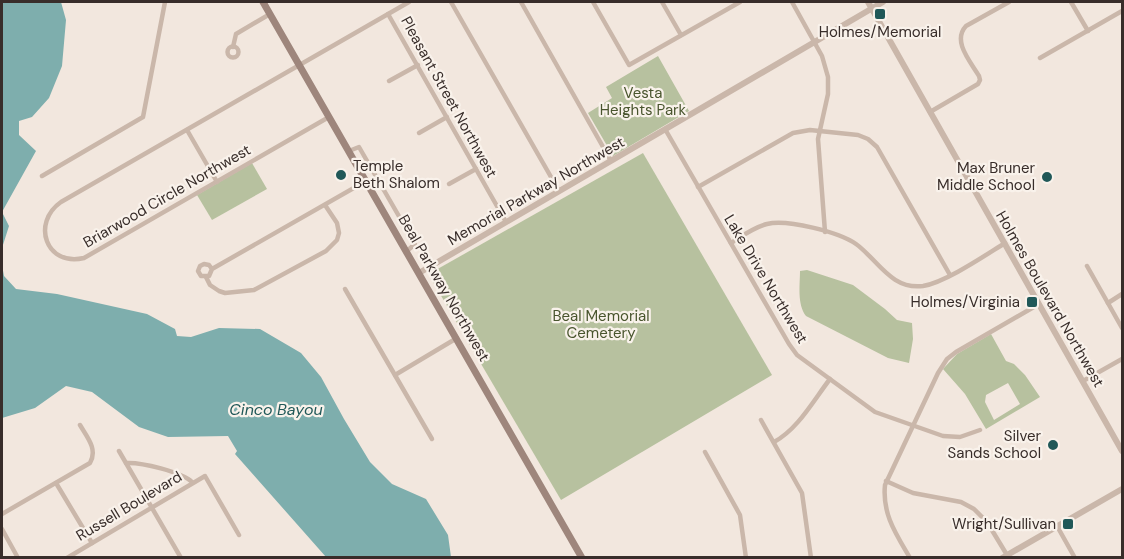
<svg xmlns="http://www.w3.org/2000/svg" width="1124" height="559" font-family="'DM Sans',sans-serif">
<style>
.green{fill:#b7c19f;fill-rule:evenodd}
.water{fill:#7eaead}
.lines{fill:none;stroke-linecap:round;stroke-linejoin:round}
.minor{stroke:#cab7aa;stroke-width:4.5}
.tertiary{stroke:#cab7aa;stroke-width:6}
.secondary{stroke:#9e867c;stroke-width:7}
.poi-dot{fill:#205858;stroke:#f9f2eb;stroke-width:2}
.labels{text-anchor:middle;stroke-width:4.5;stroke-linejoin:round;paint-order:stroke}
.poi-label{font-size:15px;fill:#382d2a;stroke:#f9f2eb;text-anchor:end}
.park-label{font-size:15px;fill:#49552e;stroke:#f9f2eb}
.street-label{font-size:15px;fill:#382d2a;stroke:#f9f2eb}
.water-label{font-size:16px;font-style:italic;fill:#205858;stroke:#f9f2eb}
</style>
<rect width="100%" height="100%" fill="#f2e7de"/>
<g class="green">
<path d="M658,56l31,55 -76,45 -25,-43 24,-15 -6,-11z"/>
<path d="M643,153l129,222 -211,125 -128,-218 -1,-6 2,-5z"/>
<path d="M252,163l15,26 -55,31 -15,-25z"/>
<path d="M807,270l46,15 32,24 12,11 15,3 1,16 -4,24 -21,-5 -82,-42c-9,-12 -6,-31 -6,-45z"/>
<path d="M991,334l15,27 8,3 11,11 15,22 -54,32 -21,-35 -22,-25 14,-15zM1008,383l12,21 -26,16 -9,-18 1,-7z"/>
</g>
<g class="water">
<path d="M2,2h59l5,18 -4,46 -13,32 -17,19 -13,4v14l17,16 -34,61 7,14 -7,22z"/>
<path d="M2,265l2,11 12,13 41,5 90,20 28,15 2,7 14,1 28,-9 41,1 41,24 20,24 23,42 26,43 22,22 34,15 22,36 3,22h-125l-91,-103 2,-3 -9,-15 -60,1 -29,-10 -47,-35 -26,-6 -31,22 -33,10z"/>
</g>
<g class="lines">
<g class="minor">
<path d="M451,2l108,189"/>
<path d="M521,2l90,159"/>
<path d="M593,2l36,63 111,-63"/>
<path d="M662,2l19,33"/>
<path d="M792,2l30,54 6,21v17l-10,45 7,93"/>
<path d="M1071,2l17,29"/>
<path d="M388,14l118,208"/>
<circle cx="233" cy="52" r="5.5"/>
<path d="M233,47l3,-13 34,-20"/>
<path d="M1040,58l82,-47"/>
<path d="M389,81l29,-16"/>
<path d="M930,112l48,-28 2,-4 -1,-4c-9,-15 -27,-35 -13,-50l43,-24"/>
<path d="M329,117l-245,141c-38,9 -53,-35 -23,-56l348,-200"/>
<path d="M665,129l124,215 8,11 78,57 68,24 17,1 20,-7"/>
<path d="M187,130l30,52"/>
<path d="M419,133l28,-16"/>
<path d="M349,151l10,-4 56,97 -8,7"/>
<path d="M42,176l101,-59 22,-115"/>
<path d="M449,184l27,-15"/>
<path d="M698,187l95,-54 17,-3 48,5 10,4 9,8 73,128"/>
<path d="M731,243c11,-7 23,-16 36,-19 20,-5 72,8 89,20 22,16 35,46 67,42 23,-4 61,-30 82,-43"/>
<path d="M1087,266l35,62"/>
<path d="M212,269l-3,-4 -5,-1 -4,2 -2,5 3,5h8l3,-7 154,-88"/>
<path d="M206,277l4,8 9,6 6,2 29,-3 72,-39 11,-11 2,-7 -2,-10 -12,-18"/>
<path d="M345,289l87,150"/>
<path d="M1108,303l14,-9"/>
<path d="M395,375l62,-37"/>
<path d="M1083,381l39,-22"/>
<path d="M761,420l41,73 9,65"/>
<path d="M774,442c24,-13 39,-41 56,-63"/>
<path d="M119,451l62,107"/>
<path d="M705,452l35,63 6,43"/>
<path d="M126,463c15,-1 56,9 66,19"/>
<path d="M886,481l27,12 48,9 13,7 13,13 20,33"/>
<path d="M56,483l36,60"/>
<path d="M2,514l88,-51c8,-14 -3,-26 -10,-38"/>
<path d="M1057,526l18,32"/>
<path d="M2,529l16,29"/>
<path d="M67,558l138,-82 34,59"/>
<path d="M910,558c-14,-24 -28,-44 -25,-73l53,-112 9,-14 9,-7 83,-48"/>
</g>
<g class="tertiary">
<path d="M868,2l254,449"/>
<path d="M419,273l464,-271"/>
<path d="M1002,558l120,-69"/>
</g>
<path class="secondary" d="M263,2l319,556"/>
</g>
<g class="poi-dot">
<rect x="874" y="8" width="12" height="12" rx="3"/>
<circle cx="341" cy="175" r="6"/>
<circle cx="1047" cy="177" r="6"/>
<rect x="1026" y="296" width="12" height="12" rx="3"/>
<circle cx="1053" cy="445" r="6"/>
<rect x="1062" y="518" width="12" height="12" rx="3"/>
</g>
<g class="labels">
<g class="poi-label">
<text x="880" y="37" text-anchor="middle">Holmes/Memorial</text>
<text x="353" y="171" text-anchor="start">Temple<tspan x="353" dy="17">Beth Shalom</tspan></text>
<text x="1035" y="173">Max Bruner<tspan x="1035" dy="17">Middle School</tspan></text>
<text x="1020" y="307">Holmes/Virginia</text>
<text x="1041" y="441">Silver<tspan x="1041" dy="17">Sands School</tspan></text>
<text x="1056" y="529">Wright/Sullivan</text>
</g>
<g class="park-label">
<text x="643" y="98">Vesta<tspan x="643" dy="17">Heights Park</tspan></text>
<text x="601" y="321">Beal Memorial<tspan x="601" dy="17">Cemetery</tspan></text>
</g>
<g class="street-label">
<text transform="translate(449 97) rotate(61)" y="5">Pleasant Street Northwest</text>
<text transform="translate(536 191) rotate(-30)" y="5">Memorial Parkway Northwest</text>
<text transform="translate(167 196) rotate(-30)" y="5">Briarwood Circle Northwest</text>
<text transform="translate(766 279) rotate(59)" y="5">Lake Drive Northwest</text>
<text transform="translate(444 288) rotate(60)" y="5">Beal Parkway Northwest</text>
<text transform="translate(1050 299) rotate(60)" y="5">Holmes Boulevard Northwest</text>
<text transform="translate(129 506) rotate(-31)" y="5">Russell Boulevard</text>
</g>
<g class="water-label">
<text x="276" y="415">Cinco Bayou</text>
</g>
</g>
<rect width="1124" height="559" fill="none" stroke="#382d2a" stroke-width="6"/>
</svg>
